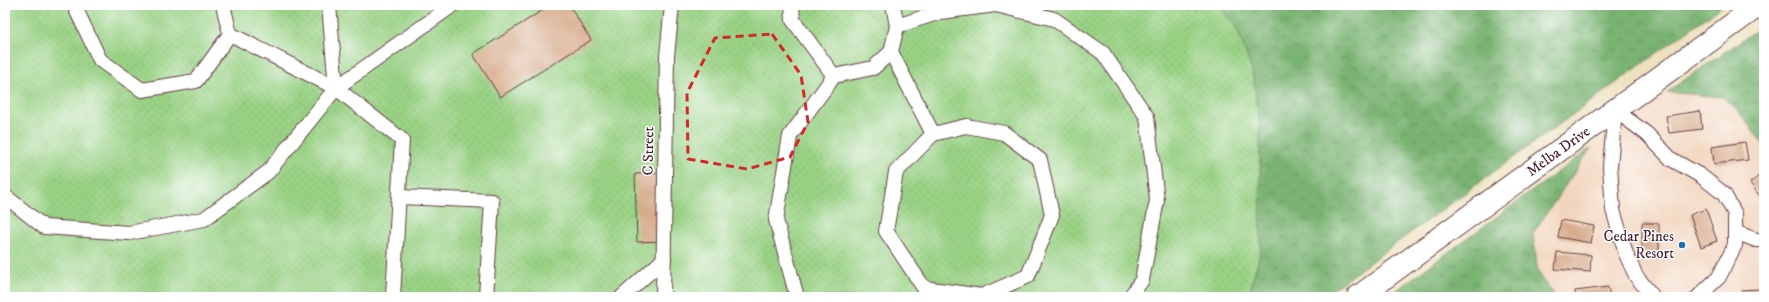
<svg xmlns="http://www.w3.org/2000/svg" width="1769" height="302" font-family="'IM FELL DW Pica',serif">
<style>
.built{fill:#f2d5bd}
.grass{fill:url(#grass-dots);stroke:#727858}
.forest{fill:url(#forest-crowns);stroke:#626a4e}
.building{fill:#d6aa8a}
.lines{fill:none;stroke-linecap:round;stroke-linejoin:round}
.lane-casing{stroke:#623c41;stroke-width:16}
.street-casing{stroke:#623c41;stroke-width:24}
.lane{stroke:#fff;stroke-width:14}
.street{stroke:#fff;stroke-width:22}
.marked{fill:none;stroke:#d62828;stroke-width:3;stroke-dasharray:8 5;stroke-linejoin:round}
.poi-dot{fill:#1f6fb2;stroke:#fff;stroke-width:1.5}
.labels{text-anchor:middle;stroke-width:3;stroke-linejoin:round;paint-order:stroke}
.street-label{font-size:15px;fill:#4a1f2b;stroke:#fff}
.poi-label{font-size:15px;fill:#4a1f2b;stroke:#fff;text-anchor:end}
</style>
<defs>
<pattern id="grass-dots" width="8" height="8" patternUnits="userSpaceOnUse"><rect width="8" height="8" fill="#99d284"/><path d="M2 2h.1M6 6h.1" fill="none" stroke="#85b472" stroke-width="1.8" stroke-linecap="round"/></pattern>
<pattern id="forest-crowns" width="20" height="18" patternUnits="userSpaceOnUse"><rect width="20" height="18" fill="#7ab472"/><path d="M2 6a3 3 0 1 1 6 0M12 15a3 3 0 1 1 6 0" fill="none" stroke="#66925e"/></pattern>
</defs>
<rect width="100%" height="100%" fill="#fff"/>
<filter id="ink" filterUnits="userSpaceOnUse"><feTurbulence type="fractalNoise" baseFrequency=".025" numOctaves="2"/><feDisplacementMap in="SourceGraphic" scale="8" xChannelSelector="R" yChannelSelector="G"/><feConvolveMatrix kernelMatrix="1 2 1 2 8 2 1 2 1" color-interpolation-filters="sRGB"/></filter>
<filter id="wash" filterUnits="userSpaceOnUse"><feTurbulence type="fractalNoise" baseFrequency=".012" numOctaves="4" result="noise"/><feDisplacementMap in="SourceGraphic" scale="16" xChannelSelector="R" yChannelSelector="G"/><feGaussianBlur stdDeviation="0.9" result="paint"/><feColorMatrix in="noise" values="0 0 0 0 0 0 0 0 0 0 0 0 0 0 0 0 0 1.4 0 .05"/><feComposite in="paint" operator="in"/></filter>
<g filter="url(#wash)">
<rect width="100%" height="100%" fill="#ede1c0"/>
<path class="built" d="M1667,92l54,5 16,12 27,36v152h-208l-18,-25 -5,-39 58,-85z"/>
<path class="grass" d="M5,5h1214l18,24 15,41 8,52 1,129 -13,46h-1243z"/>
<g class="forest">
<path d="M1219,5h504l-401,292h-74l13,-46 -1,-129 -8,-52 -15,-41z"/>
<path d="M1764,25v120l-27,-36 -15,-12 -55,-5z"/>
<path d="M1591,148l-58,85 5,39 18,25h-169z"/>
</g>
<g id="blocks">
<g class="building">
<path d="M551,5h18l22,35 -91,57 -27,-43z"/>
<path d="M1700,111l2,18 -33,4 -3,-17z"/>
<path d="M1745,142l3,18 -34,4 -2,-17z"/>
<path d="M1764,172v30l-14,-19z"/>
<path d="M662,173l2,68 -27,1 -2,-68z"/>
<path d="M1706,209l11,32 -16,6 -11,-32z"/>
<path d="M1561,220l33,6 -3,17 -33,-6z"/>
<path d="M1642,223h17v35l-17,-1z"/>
<path d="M1557,252l34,3 -1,17 -35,-3z"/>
<path d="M1608,287l2,10h-34l-1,-6z"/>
<path d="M1759,289l1,8h-18v-7z"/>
</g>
</g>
</g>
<g filter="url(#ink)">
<use href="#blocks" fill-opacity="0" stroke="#623c41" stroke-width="1"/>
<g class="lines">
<defs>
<g id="lane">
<path d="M74,5l26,55 42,30 54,-9 34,-47 -7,-29"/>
<path d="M792,5l1,15 41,56 39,-8 18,-16 6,-26 -4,-21"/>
<path d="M897,26l43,-14 56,-7 58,14 49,34 44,64 10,83 -15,80 -12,17"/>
<path d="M230,34l106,54"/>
<path d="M891,52l42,82"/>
<path d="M1615,110l32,24 24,25 30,17 23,18 11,20v31l-16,32 -21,20"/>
<path d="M1615,110l-5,56 3,44 13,44 10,22 17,21"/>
<path d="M966,126l38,7 36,27 12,55 -24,61 -46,20 -58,-8 -38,-57 10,-59 37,-38z"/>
<path d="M5,196l39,31 85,6 75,-14 64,-47 68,-84 -7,-83"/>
<path d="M399,197l93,4 -6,96"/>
<path d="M1735,232l21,8h8"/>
<path d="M393,297l9,-157 -66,-52 117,-83"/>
<path d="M622,297l42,-38"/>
<path d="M663,297l4,-241 5,-51"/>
<path d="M797,297l-21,-77 14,-84 44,-60"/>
</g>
<path id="street" d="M1358,297l401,-292"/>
</defs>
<use href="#lane" class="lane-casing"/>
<use href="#street" class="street-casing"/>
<use href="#lane" class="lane"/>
<use href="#street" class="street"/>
</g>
</g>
<path class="marked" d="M772,34l29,41 7,47 -18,35 -43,12 -59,-10 -1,-66 28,-55z"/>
<circle class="poi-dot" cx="1682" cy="245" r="4"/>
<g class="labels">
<g class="street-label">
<text transform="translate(648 151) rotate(-89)" y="5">C Street</text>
<text transform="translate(1558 151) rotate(-36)" y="5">Melba Drive</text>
</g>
<g class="poi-label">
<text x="1674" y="241">Cedar Pines<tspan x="1674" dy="17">Resort</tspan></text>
</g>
</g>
<rect width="1769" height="302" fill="none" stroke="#fff" stroke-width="20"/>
</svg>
